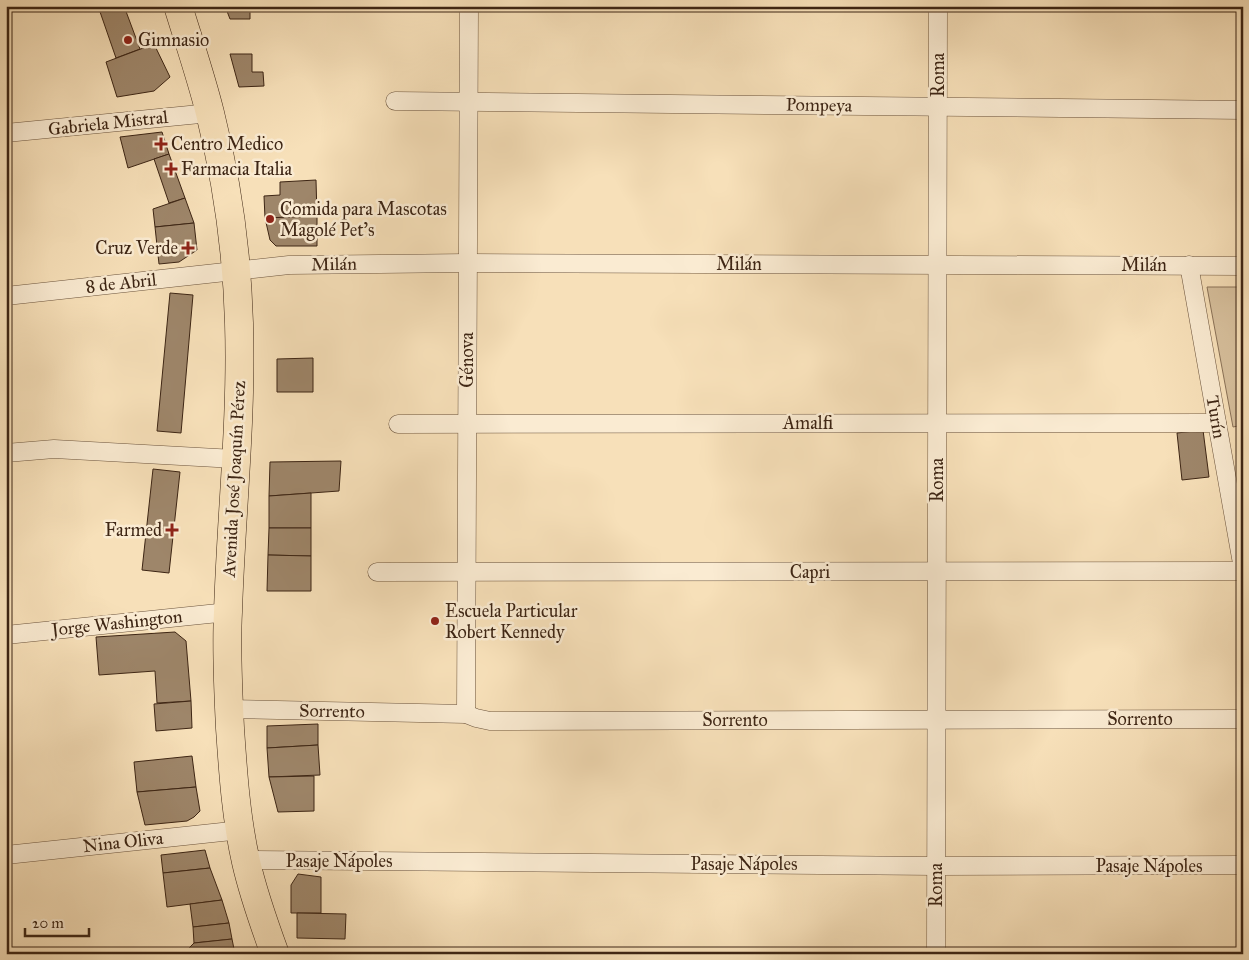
<svg xmlns="http://www.w3.org/2000/svg" width="1249" height="960" font-family="'IM FELL Great Primer',serif">
<style>
.green{fill:#d7c09d;stroke:#8a7258}
.building{fill:#9e866a;stroke:#3d2514}
.lines{fill:none;stroke-linecap:round;stroke-linejoin:round}
.street-casing{stroke:#6c543d;stroke-width:19}
.primary-casing{stroke:#3d2514;stroke-width:29}
.street{stroke:#faebd2;stroke-width:18}
.primary{stroke:#f7e0b9;stroke-width:28}
.poi-dot{fill:#8f2418;stroke:#faebd2;stroke-width:2}
.labels{text-anchor:middle;stroke-width:5;stroke-linejoin:round;paint-order:stroke}
.poi-label{font-size:18px;fill:#3d2514;stroke:#faebd2;text-anchor:start}
.street-label{font-size:18px;fill:#3d2514;stroke:#faebd2}
</style>
<rect width="100%" height="100%" fill="#f7e0b9"/>
<filter id="stains"><feTurbulence type="fractalNoise" baseFrequency=".004" numOctaves="4"/><feColorMatrix values="0 0 0 0 .2 0 0 0 0 .09 0 0 0 0 .02 0 0 0 .5 -.17"/></filter>
<radialGradient id="worn" r=".72"><stop offset=".6" stop-color="#630" stop-opacity="0"/><stop offset="1" stop-color="#630" stop-opacity=".3"/></radialGradient>
<path class="green" d="M1207,287h36v138l-10,2z"/>
<g class="building">
<path d="M98,6h26l16,43 -24,9z"/>
<path d="M225,6h25v13h-20z"/>
<path d="M154,44l16,33 -16,14 -37,6 -11,-35z"/>
<path d="M230,54h22v18h11l1,14 -25,1z"/>
<path d="M162,132l7,22 -41,14 -8,-31z"/>
<path d="M169,154l16,44 -16,5 -15,-44z"/>
<path d="M316,180l1,36 -52,2 -1,-22 16,-1v-13z"/>
<path d="M185,198l9,25 -39,4 -2,-18z"/>
<path d="M317,216v30h-41l-6,-6 -5,-22z"/>
<path d="M194,223l3,27 -18,12 -20,2 -4,-37z"/>
<path d="M170,293l23,2 -12,138 -24,-2z"/>
<path d="M313,358v34h-36v-33z"/>
<path d="M1203,430l6,47 -27,3 -5,-47z"/>
<path d="M341,461l-2,30 -70,5 1,-34z"/>
<path d="M153,469l27,3 -11,101 -27,-3z"/>
<path d="M311,493v35h-42v-32z"/>
<path d="M269,528h42v28l-43,-1z"/>
<path d="M268,555l43,1v35h-44z"/>
<path d="M175,632l11,9 5,60 -34,2 -2,-32 -56,4 -3,-38z"/>
<path d="M191,701l1,27 -36,3 -2,-27z"/>
<path d="M318,724v21l-51,3v-22z"/>
<path d="M318,745l2,30 -51,2 -2,-29z"/>
<path d="M192,756l4,31 -59,5 -3,-30z"/>
<path d="M314,776v35l-36,1 -9,-35z"/>
<path d="M196,787l4,24 -6,6 -7,4 -42,4 -8,-33z"/>
<path d="M205,850l5,18 -47,5 -2,-18z"/>
<path d="M210,868l12,32 -55,7 -4,-34z"/>
<path d="M298,874l23,3v36h-30v-28z"/>
<path d="M222,900l7,23 -36,4 -3,-23z"/>
<path d="M297,913l49,1 -1,25 -48,-1z"/>
<path d="M229,923l3,16 -38,4 -1,-16z"/>
<path d="M232,939l3,15h-52l11,-11z"/>
</g>
<g class="lines">
<defs>
<g id="street">
<path d="M395,101l848,9"/>
<path d="M6,133l204,-20"/>
<path d="M1189,265l54,304"/>
<path d="M6,296l283,-31 179,-2 775,3"/>
<path d="M398,424l819,-1"/>
<path d="M6,453l48,-4 181,10"/>
<path d="M377,572l866,-1"/>
<path d="M6,635l222,-23"/>
<path d="M229,709l237,5 10,4 14,3 753,-2"/>
<path d="M466,714l3,-708"/>
<path d="M6,855l235,-25"/>
<path d="M246,860l690,6 307,-1"/>
<path d="M936,954l2,-948"/>
</g>
<path id="primary" d="M178,6c11,36 23,71 32,107 17,68 27,139 29,210 3,96 -8,193 -11,289 -2,38 0,77 2,116 3,44 6,90 16,134 7,31 18,62 29,92"/>
</defs>
<use href="#street" class="street-casing"/>
<use href="#primary" class="primary-casing"/>
<use href="#street" class="street"/>
<use href="#primary" class="primary"/>
</g>
<g class="poi-dot">
<circle cx="128" cy="40" r="5"/>
<path d="M158.5 136.5h5v5h5v5h-5v5h-5v-5h-5v-5h5z"/>
<path d="M168.5 161.5h5v5h5v5h-5v5h-5v-5h-5v-5h5z"/>
<circle cx="270" cy="219" r="5"/>
<path d="M185.5 240.5h5v5h5v5h-5v5h-5v-5h-5v-5h5z"/>
<path d="M169.5 522.5h5v5h5v5h-5v5h-5v-5h-5v-5h5z"/>
<circle cx="435" cy="621" r="5"/>
</g>
<g class="labels">
<g class="poi-label">
<text x="138" y="46">Gimnasio</text>
<text x="171" y="150">Centro Medico</text>
<text x="181" y="175">Farmacia Italia</text>
<text x="280" y="215">Comida para Mascotas<tspan x="280" dy="21">Magolé Pet's</tspan></text>
<text x="178" y="254" text-anchor="end">Cruz Verde</text>
<text x="162" y="536" text-anchor="end">Farmed</text>
<text x="445" y="617">Escuela Particular<tspan x="445" dy="21">Robert Kennedy</tspan></text>
</g>
<g class="street-label">
<text transform="translate(938 75) rotate(-90)" y="6">Roma</text>
<text transform="translate(819 105) rotate(1)" y="6">Pompeya</text>
<text transform="translate(108 123) rotate(-6)" y="6">Gabriela Mistral</text>
<text transform="translate(334 264) rotate(-1)" y="6">Milán</text>
<text x="739" y="270">Milán</text>
<text x="1144" y="271">Milán</text>
<text transform="translate(121 283) rotate(-6)" y="6">8 de Abril</text>
<text transform="translate(467 360) rotate(-90)" y="6">Génova</text>
<text transform="translate(1216 417) rotate(80)" y="6">Turín</text>
<text x="808" y="429">Amalfi</text>
<text transform="translate(234 479) rotate(-87)" y="6">Avenida José Joaquín Pérez</text>
<text transform="translate(937 480) rotate(-90)" y="6">Roma</text>
<text x="810" y="578">Capri</text>
<text transform="translate(117 623) rotate(-6)" y="6">Jorge Washington</text>
<text transform="translate(332 711) rotate(1)" y="6">Sorrento</text>
<text x="1140" y="725">Sorrento</text>
<text x="735" y="726">Sorrento</text>
<text transform="translate(123 842) rotate(-6)" y="6">Nina Oliva</text>
<text x="339" y="867">Pasaje Nápoles</text>
<text x="744" y="870">Pasaje Nápoles</text>
<text x="1149" y="872">Pasaje Nápoles</text>
<text transform="translate(936 885) rotate(-90)" y="6">Roma</text>
</g>
</g>
<rect width="1249" height="960" fill="none" stroke="#f7e0b9" stroke-width="25"/>
<rect x="8" y="8" width="1234" height="945" fill="none" stroke="#3d2514" stroke-width="2.5"/>
<rect x="12" y="12" width="1224" height="935" fill="none" stroke="#3d2514"/>
<path d="M25 928v8h64v-8" fill="none" stroke="#3d2514" stroke-width="2.5"/>
<text x="32" y="928" font-size="15" fill="#3d2514" stroke="#faebd2" stroke-width="4" paint-order="stroke">20 m</text>
<rect width="100%" height="100%" filter="url(#stains)"/>
<rect width="100%" height="100%" fill="url(#worn)"/>
</svg>
